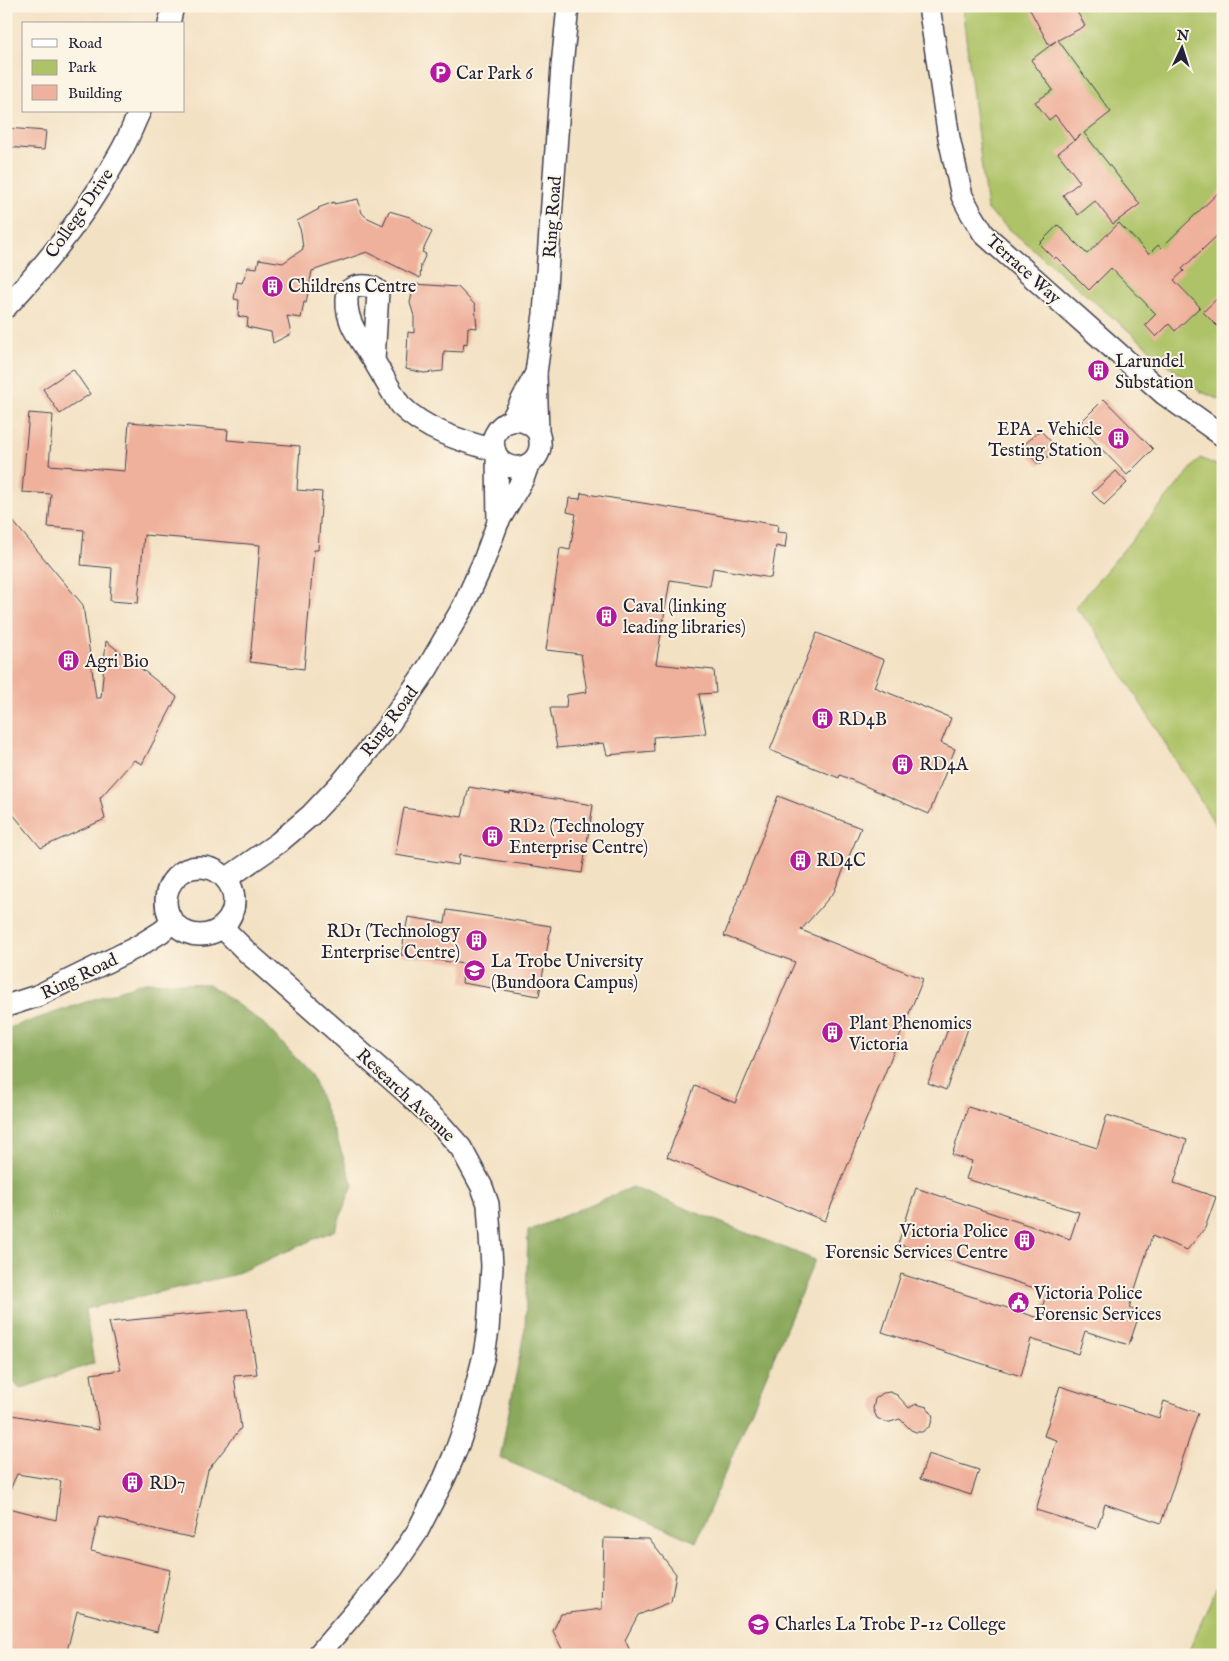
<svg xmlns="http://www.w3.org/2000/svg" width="1229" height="1661" font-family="'IM FELL English',serif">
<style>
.green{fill:#aec368;stroke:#687252}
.forest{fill:#8aa95c;stroke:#56664c}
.building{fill:#efb19b}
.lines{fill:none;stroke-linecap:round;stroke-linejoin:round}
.street-casing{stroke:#413f4f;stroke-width:24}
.street{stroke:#fff;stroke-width:21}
.labels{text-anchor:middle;stroke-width:4;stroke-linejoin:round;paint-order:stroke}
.poi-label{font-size:18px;fill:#22223b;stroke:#fcf5e5;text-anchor:start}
.street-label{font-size:18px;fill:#22223b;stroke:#fcf5e5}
</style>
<rect width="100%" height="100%" fill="#fcf5e5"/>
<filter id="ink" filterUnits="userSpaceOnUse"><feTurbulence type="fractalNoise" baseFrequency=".02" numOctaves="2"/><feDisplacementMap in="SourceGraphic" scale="10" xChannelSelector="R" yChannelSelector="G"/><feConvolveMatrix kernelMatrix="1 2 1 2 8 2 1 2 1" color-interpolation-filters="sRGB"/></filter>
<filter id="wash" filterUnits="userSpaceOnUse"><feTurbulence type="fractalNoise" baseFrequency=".0096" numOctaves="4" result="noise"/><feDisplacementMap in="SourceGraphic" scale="20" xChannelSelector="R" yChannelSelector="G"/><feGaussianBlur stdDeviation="1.12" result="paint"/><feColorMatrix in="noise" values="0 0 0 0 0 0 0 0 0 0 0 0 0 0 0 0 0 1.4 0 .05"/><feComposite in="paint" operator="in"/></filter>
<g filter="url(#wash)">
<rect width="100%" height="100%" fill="#f3e1c3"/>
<g class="green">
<path d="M962,6h261v395l-24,-10 -212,-181z"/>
<path d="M1200,458l23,10v369l-129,-209 -19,-20z"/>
<path d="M1223,1572v83h-36z"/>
</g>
<g class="forest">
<path d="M145,982l64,2 55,40 47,50 25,62 17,49 -18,45 -102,45 -148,34 9,54 -74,26 -14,-14v-346z"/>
<path d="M632,1187l183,73 -119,282 -196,-84 25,-130 3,-97z"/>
</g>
<g id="blocks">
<g class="building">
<path d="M1028,6h46l11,20 -27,14 53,72 -27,21 56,71 -27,20 -18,-23 -17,14 -15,-20 17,-13 -22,-29 23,-18 -7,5 -19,-25 -6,5 -14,-18 18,-12 -22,-30 25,-19 -7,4z"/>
<path d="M6,128l40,3 -2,19 -38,-3z"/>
<path d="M1223,188v42l-41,39 2,2 -10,9 26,27 -25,24 -6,-7 -13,13 -11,-12 11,-11 -45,-46 -22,22 -33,-33 -2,2 -15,-15 19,-19 29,29 32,-31 30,31 9,-9 3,3z"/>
<path d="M358,199l4,14 4,4 17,8 6,-14 21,6 22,15 -10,20 4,2 -5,11 -1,13 -53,-26 -55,19 -6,32 -2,-1 -3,16 -14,-2 4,18 -18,9 -2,-11 -24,-5 1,-9 -10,-2 1,-16 -5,-1 3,-17 5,1 6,-16 9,1 2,-9 24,4 20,-14 -2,-17 -4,-11 22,-12 -1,-1 16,-6v2z"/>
<path d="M414,284l44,3 17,18 2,23 -9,-1 -1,17 -3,-1 -1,9 -19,-1 -1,20 -19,2 -18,-4 2,-37 6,1v-17l-4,-13z"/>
<path d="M1223,293v39l-20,-20z"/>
<path d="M73,369l17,25 -30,20 -17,-25z"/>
<path d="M1104,399l49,50 -26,26 -49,-50z"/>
<path d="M29,413l24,2 -4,50 76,6 4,-49 99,8 -1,10 73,6 -3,44 25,2 -4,58h-4l-10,119 -54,-7 10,-117 -116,-10 -6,68 -28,-2 2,-33 -31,-3 3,-35 -36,-3 3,-33 -29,-2z"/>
<path d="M1040,430l17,18 -18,17 -17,-18z"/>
<path d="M1116,471l11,12 -23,22 -12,-12z"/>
<path d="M581,493l197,32 -1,7 10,1 -2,15 -9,-2 -5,32 -58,-10 -3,18 -40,-6 -14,84 58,6 2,23 -17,1 7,39 -53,4 1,14 -47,4 -3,-12 -47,5 -7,-40h16l1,-13 20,-3 -6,-38 -35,-4 14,-102 10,2 6,-36 -9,-2 2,-14 11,1z"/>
<path d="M6,513l77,92 13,93h5l5,-57 71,56 -35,67 -8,-4 -34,38 5,21 -64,29 -35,-42z"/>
<path d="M817,633l67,27 -10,27 77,31 -10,25 14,6 -26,65 -89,-39 -1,3 -69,-28z"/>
<path d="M469,787l41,7v-2l83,13 -11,68 -123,-18 -1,10 -63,-10 9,-47 58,9z"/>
<path d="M778,796l83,32 -27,64 -33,38 122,49 -98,242 -158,-64 28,-71 40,17 60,-141 -71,-26z"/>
<path d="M447,910l104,16 -12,70 -77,-13 2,-19 -63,-9 7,-38 37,6z"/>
<path d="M952,1018l18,5 -24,67 -18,-7z"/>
<path d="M968,1107l129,41 10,-33 80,25 -13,43 42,14 -11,31 -18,22 -35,-14 -23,72 11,4 -11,33 -44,-14 -7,23 -47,-15 -10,37 -139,-44 19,-58 138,44 8,-26 -149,-48 18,-56 154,51 9,-27 -113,-33 6,-18 -20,-6z"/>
<path d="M247,1309l10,65 -23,2 7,52 -33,42 -15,68 -94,-22 -8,35 79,19 -13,62 -80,-21 -11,44h-60v-136l3,-11 47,12 5,-39 -44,-7 -11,25v-85l93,16 -8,-56 30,-4 -12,-48z"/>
<path d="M1060,1386l99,32 5,-17 34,12 -37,110 -56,-19 -8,25 -61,-19 21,-70 -13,-4z"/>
<path d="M890,1392l7,3 12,13 7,-4 11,3 5,7 1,4 -3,8 -8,6h-6l-5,-2 -11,-11 -10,3h-5l-8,-4 -4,-9 2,-10 8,-6z"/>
<path d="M928,1454l51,16 -8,25 -51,-16z"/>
<path d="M604,1538l45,1 27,35 -5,28 -33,13 -13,25 7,15h-67l-12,-24 8,-17 41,-5z"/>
</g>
</g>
</g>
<g filter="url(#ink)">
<use href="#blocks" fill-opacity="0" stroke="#413f4f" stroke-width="1"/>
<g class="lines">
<defs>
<g id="street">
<path d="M929,6l20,132 13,58 9,17 13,21 180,160 59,42"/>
<path d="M169,24l4,-18"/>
<path d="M6,307c44,-46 83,-98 114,-154 8,-13 13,-28 20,-42"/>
<path d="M374,361l4,-70c-7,-7 -22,-7 -30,0 -6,28 12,48 26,70 9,15 17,30 26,44 25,25 61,36 94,45"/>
<path d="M536,374l2,58c13,37 -37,49 -44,16 -1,-6 -1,-11 2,-15 10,-18 31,-15 42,-1"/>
<path d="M511,421l25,-48 8,-59 18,-248 6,-60"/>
<path d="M497,456l1,66"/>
<circle cx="200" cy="901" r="34"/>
<path d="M226,879l52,-36 33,-28 32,-34 42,-51 42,-61 36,-62 20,-44 15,-41 25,-43 5,-14"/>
<path d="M222,927l26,26 158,139 34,32 21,24 21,39 6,17 4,62 -4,64 -4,25 -16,63 -13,35 -11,26 -27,53 -25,37 -74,86"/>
<path d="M6,1006l31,-10 100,-49 24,-15 12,-10"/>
</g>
</defs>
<use href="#street" class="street-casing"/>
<use href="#street" class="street"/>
</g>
</g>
<defs>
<symbol id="parking-disc" viewBox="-11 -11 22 22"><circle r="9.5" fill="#b5179e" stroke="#fcf5e5"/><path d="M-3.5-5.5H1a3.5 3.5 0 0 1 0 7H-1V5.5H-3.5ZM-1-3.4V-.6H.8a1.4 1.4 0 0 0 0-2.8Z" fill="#fff"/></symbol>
<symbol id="building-disc" viewBox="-11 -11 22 22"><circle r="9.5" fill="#b5179e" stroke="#fcf5e5"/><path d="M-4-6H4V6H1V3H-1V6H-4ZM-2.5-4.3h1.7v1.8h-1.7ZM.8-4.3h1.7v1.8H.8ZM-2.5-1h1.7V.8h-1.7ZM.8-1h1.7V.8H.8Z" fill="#fff"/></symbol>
<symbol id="university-disc" viewBox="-11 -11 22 22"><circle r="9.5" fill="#b5179e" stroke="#fcf5e5"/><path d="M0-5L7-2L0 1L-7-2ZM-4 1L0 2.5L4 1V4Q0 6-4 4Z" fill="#fff"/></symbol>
<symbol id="civic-disc" viewBox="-11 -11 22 22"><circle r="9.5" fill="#b5179e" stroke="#fcf5e5"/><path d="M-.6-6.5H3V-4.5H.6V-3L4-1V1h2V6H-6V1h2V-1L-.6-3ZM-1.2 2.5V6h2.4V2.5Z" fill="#fff"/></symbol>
<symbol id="school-disc" viewBox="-11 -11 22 22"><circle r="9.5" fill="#b5179e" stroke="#fcf5e5"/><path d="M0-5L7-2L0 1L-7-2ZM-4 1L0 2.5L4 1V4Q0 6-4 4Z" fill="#fff"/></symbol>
</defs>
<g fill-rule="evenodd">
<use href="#parking-disc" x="428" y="60" width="25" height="25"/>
<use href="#building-disc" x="260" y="274" width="25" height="25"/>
<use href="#building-disc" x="1086" y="358" width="25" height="25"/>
<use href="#building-disc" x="1106" y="426" width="25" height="25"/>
<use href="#building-disc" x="594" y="604" width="25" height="25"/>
<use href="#building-disc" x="56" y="648" width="25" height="25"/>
<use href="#building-disc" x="810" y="706" width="25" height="25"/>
<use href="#building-disc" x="890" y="752" width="25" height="25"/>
<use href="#building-disc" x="480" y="824" width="25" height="25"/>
<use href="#building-disc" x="788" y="848" width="25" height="25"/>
<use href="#building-disc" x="464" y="928" width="25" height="25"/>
<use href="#university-disc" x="462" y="958" width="25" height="25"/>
<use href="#building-disc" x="820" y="1020" width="25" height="25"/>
<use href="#building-disc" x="1012" y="1228" width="25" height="25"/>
<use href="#civic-disc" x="1006" y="1290" width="25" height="25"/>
<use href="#building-disc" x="120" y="1470" width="25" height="25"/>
<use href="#school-disc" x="746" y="1612" width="25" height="25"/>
</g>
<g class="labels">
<g class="poi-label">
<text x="456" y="79">Car Park 6</text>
<text x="288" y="292">Childrens Centre</text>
<text x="1115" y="367">Larundel<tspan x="1115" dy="21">Substation</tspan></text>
<text x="1102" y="435" text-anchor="end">EPA - Vehicle<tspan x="1102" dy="21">Testing Station</tspan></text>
<text x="623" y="612">Caval (linking<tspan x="623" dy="21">leading libraries)</tspan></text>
<text x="85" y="667">Agri Bio</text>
<text x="838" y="725">RD4B</text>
<text x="919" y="770">RD4A</text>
<text x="509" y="832">RD2 (Technology<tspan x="509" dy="21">Enterprise Centre)</tspan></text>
<text x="816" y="866">RD4C</text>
<text x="460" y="937" text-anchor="end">RD1 (Technology<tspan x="460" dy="21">Enterprise Centre)</tspan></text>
<text x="491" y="967">La Trobe University<tspan x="491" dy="21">(Bundoora Campus)</tspan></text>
<text x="849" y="1029">Plant Phenomics<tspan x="849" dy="21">Victoria</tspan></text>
<text x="1008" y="1237" text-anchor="end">Victoria Police<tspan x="1008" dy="21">Forensic Services Centre</tspan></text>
<text x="1034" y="1299">Victoria Police<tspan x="1034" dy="21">Forensic Services</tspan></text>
<text x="149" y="1489">RD7</text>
<text x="775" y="1630">Charles La Trobe P-12 College</text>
</g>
<g class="street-label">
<text transform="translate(79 213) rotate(-55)" y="6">College Drive</text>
<text transform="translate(552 217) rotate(-86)" y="6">Ring Road</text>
<text transform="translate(1024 269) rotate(42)" y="6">Terrace Way</text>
<text transform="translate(389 721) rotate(-53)" y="6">Ring Road</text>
<text transform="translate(79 976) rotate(-26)" y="6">Ring Road</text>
<text transform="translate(406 1095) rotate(43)" y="6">Research Avenue</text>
</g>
</g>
<rect width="1229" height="1661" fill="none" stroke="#fcf5e5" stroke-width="25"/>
<rect x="22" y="22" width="162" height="90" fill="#fcf5e5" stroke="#a5a1a1"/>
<rect x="32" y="39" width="25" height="8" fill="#ffffff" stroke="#a5a1a1"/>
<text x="68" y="48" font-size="15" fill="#22223b">Road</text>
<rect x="32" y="60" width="25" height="15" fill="#aec368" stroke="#a5a1a1"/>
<text x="68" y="72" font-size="15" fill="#22223b">Park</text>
<rect x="32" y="85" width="25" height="15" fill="#efb19b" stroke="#a5a1a1"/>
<text x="68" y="98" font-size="15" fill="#22223b">Building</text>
<g transform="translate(1182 48) rotate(4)" stroke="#fcf5e5" stroke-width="4" paint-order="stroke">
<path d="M0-4L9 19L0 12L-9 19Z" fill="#22223b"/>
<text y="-8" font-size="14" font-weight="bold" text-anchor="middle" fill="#22223b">N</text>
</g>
</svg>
